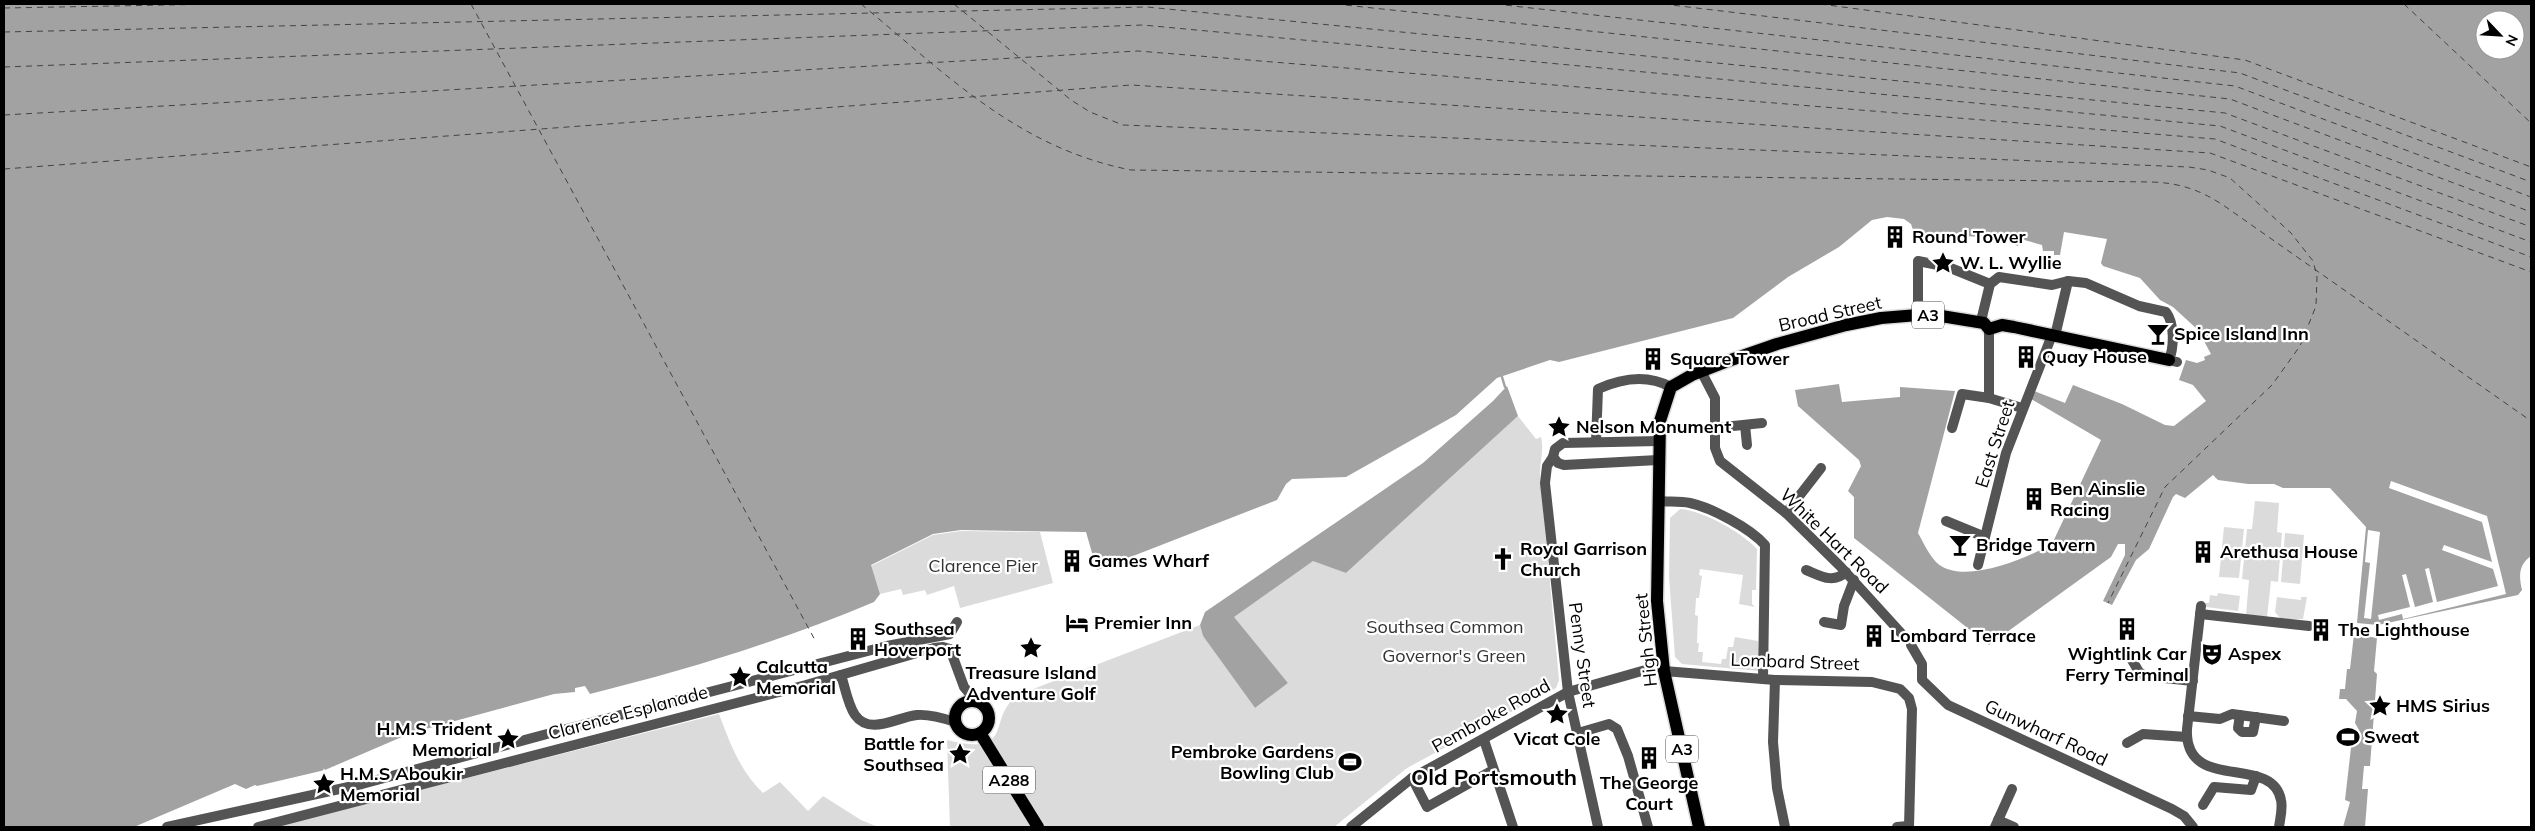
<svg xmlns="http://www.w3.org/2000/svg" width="2535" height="831" font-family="Mulish,sans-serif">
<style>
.green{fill:#dbdbdb}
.water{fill:#a2a2a2;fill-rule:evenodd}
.pier{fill:#fff}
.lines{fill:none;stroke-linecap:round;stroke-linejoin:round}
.stream{stroke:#a2a2a2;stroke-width:2.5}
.ferry{stroke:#434343;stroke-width:1;stroke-dasharray:6 5;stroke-linecap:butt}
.major-casing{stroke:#dbdbdb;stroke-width:15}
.minor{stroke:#545454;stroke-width:10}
.major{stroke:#000;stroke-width:12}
.labels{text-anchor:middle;stroke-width:4.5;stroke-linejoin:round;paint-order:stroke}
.shield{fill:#fff;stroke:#4c4c4c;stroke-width:1}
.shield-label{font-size:16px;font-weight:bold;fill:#000}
.poi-label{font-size:18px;font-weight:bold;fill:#000;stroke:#fff;text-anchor:start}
.street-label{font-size:18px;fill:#000;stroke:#fff}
.park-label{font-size:18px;fill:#323232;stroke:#fff}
.district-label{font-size:22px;font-weight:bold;fill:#000;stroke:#fff}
</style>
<rect width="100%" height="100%" fill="#fff"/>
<g class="green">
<path d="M1518,416l18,23 5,-2c3,13 -1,24 -1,38l19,205 -3,8 -149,80 -73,59h-384l-3,-87c72,18 37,-24 73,-46l180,-69 3,11 52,72 33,-25 -55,-66 80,-57 33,13z"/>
<path d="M2255,501l24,2 -2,29 5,1 -4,49 -7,-1 -4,36 -21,-2 3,-35 -7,-1 5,-50h5z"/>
<path d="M1680,509c24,2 61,23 77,40l-1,41h-4v14l3,3 -16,-3 4,-29 -43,-6 -1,6 3,1 -3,22h-3l-1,17 3,1 -1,27h2l-1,9h5l-1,10 19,2 1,-5h4l2,-12h5l2,-10 23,4 2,30 -78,-7 -7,-7 -6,-80 1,-59z"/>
<path d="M2224,527l20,2 -5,49 -20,-1z"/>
<path d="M961,531l79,1 13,51 -93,25 -6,-22 -27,9 -2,-5 -22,5 -2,-6 -21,5 -9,-28 62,-31z"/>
<path d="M2285,533l19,2 -4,49 -19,-2z"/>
<path d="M2218,593l22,3 -2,15 -32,-4 -2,-4h5l1,-8 7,1z"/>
<path d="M2277,597l24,3v-3h6l-4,22h-22l-6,-7z"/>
<path d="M719,714c11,29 21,57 44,79l17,-11 28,29 15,-15 38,24 17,7h-604z"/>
</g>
<g class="water">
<path d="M4,4h2527v552c-13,9 -12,21 -9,34l-4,5 -140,30 -21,-2 9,-96 -36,-39h-47l-9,-4h-26l-30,-4 -5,-5 -28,23 -9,-4 -3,3 -24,52 -13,11 -24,45 -9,-4 22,-46v-11h-7l-7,13 -122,88 -135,-107v-41l-6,-6 13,-25 -2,-6 -61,-54 -3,-16 44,-6 3,18 58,-5v-10l55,4 -37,142c5,9 11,22 18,29 25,25 91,-4 116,-18l49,-104 -70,-41 3,-8 31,12 8,-18 49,19 43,21 9,1 32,-25 -13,-16 -14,-5 7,-20 11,3 8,-3 -1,-3 7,-3 -13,-24 -25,-23 -13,-7 -20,-22 -37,-12 -2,-3 6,-24 -43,-7 -4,23h-6v-4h-11l-1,-6 -21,-6 -3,7 -20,-8 -84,-5 -3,-9 -7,-5 -17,-2 -15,3 -33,27 -51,30 -55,41 -174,44 -9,-2 -53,18 -41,37 -110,62 -54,2 -6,5 -9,16 -180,70 -11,-38 -125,-2 -28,4 -62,31 9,29 -6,8c-93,39 -187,68 -284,92l-5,-8 -10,2v4l-21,2 -143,39 -86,37 -68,16 -2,-1 -9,4 -11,-5 -101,43h-130zM2485,20h30v30h-30z"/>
<path d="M1507,386l11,30 -172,157 -33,-12 -79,56 54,66 -33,25 -52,-72 -3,-11 5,-13 218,-149 70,-62z"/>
<path d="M2354,634l23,4 -3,33 3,3 -7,92h-6l-2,23h6l-3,38h-22l7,-25 -5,-2 7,-61 5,-3 2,-6 -4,-7 2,-12 -11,-12h-7l1,-10h5l2,-20h3z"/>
</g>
<g class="pier">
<path d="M2391,481l96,35 19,78 -103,25 -1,-5 -23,6 -1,-5 32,-8 -8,-32 4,-1 9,33 18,-5 -8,-33 4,-1 8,34 61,-16 -5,-17 -51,-19 2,-5 48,17 -10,-40 -93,-34z"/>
<path d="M2368,530l12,2 -9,87 -7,-1 6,-55 -5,-1z"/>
</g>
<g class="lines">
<path class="stream" d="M1502,377l3,10"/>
<g class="ferry">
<path d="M471,4l345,638"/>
<path d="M861,4c85,70 157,144 270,166l1021,12c28,1 48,8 71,23l308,216"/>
<path d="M954,4l117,96 19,12 33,13 1066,42 19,3 22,8 61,55 22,28 4,15 -1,30 -16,40 -28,39 -107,102 -57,116"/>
<path d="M1335,4l895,95 301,113"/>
<path d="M1495,4l740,82 296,111"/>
<path d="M1663,4l577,69 291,109"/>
<path d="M1820,4l425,56 286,107"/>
<path d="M2404,4l127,119"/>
<path d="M4,8l217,-4"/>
<path d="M4,32l1143,-25 1078,106 306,114"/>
<path d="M4,67l1139,-42 1077,101 311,116"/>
<path d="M4,115l1134,-64 1077,88 316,118"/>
<path d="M4,169l1127,-84 1079,68 321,119"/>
</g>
<defs>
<g id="major">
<circle cx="972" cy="718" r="17"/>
<path d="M980,733l58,94"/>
<path d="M1699,827l-35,-156 -7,-70 3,-180 11,-34 21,-12 36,-14 49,-17 69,-19 35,-7 37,-3h17l49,8 5,6 13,-4 12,2 155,33"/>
</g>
</defs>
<use href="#major" class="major-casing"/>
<g class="minor">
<path d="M1918,315v-54l30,6 42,17"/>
<path d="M1981,321l9,-37 9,-7 53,8 16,-4 18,2 53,23 27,6c9,12 8,35 3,48l8,2"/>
<path d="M2055,336l13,-55"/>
<path d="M1701,371l14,27v50l5,13 66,52 54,53 61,67"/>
<path d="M1989,398v-69"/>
<path d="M1745,425l2,20"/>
<path d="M1714,428l48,-5"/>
<path d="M1952,428l10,-34 27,4 33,10"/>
<path d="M1596,442l2,-53c24,-11 49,-15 73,-2"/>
<path d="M1553,457l-6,9 -2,17 23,209 30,135"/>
<path d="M1658,460l-94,5 -6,-2 -5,-6 2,-8 8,-6 96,-2"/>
<path d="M1658,501c10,1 22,0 32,2 22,5 60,25 75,42l-2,134"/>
<path d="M1786,513l35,-45"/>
<path d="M1946,521l39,16"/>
<path d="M1978,565l28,-112 46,-118"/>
<path d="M1806,570c15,6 27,14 40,2"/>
<path d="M2201,606l-14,123c-3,65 85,24 94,71 2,9 -1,19 -2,27"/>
<path d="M2200,614l109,12"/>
<path d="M1824,622l17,3 3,-19 10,-26"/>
<path d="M1911,645l11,19v16l26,25 224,104 12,7 9,11"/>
<path d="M2132,660l7,12 6,4 48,5"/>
<path d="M1664,671l111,9 97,2 28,7 9,9 3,11 -3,118"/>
<path d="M841,675c4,12 7,30 14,40 15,21 42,2 62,0 13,-1 26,3 38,7"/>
<path d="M1775,680l-2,62 4,46 8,39"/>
<path d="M2240,715l-2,13 4,4h11l3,-15"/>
<path d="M2188,716l32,3 12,-5 52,7"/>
<path d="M1578,733l31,-9 8,5 11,27 20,71"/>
<path d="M1484,740l29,87"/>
<path d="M2127,743l16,-9 44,3"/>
<path d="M1412,778l15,29 66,-37"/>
<path d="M2203,805l11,-18 37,3 5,-14"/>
<path d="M1998,820l16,7"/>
<path d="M167,827l195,-43 185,-50 340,-88 63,-12 7,-12"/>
<path d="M258,827l548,-142 128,-37 9,-1 7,2 14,38 11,13"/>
<path d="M1351,827l61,-49 156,-86 95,-27"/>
<path d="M1897,827l11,-1"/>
<path d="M1995,827l17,-38"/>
</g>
<use href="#major" class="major"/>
</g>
<defs>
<symbol id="building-bare" viewBox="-9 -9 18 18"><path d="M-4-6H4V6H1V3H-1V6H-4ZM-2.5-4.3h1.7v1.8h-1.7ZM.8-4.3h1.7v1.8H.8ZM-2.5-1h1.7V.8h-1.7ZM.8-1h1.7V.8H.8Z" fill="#000" stroke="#fff" stroke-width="2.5" paint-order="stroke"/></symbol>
<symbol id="sight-bare" viewBox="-9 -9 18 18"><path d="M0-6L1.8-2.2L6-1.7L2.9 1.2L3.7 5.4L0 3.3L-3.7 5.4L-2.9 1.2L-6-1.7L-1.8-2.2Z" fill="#000" stroke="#fff" stroke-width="2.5" paint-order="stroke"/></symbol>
<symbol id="bar-bare" viewBox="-9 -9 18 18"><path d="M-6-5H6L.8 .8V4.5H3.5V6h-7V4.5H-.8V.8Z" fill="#000" stroke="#fff" stroke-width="2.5" paint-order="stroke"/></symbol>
<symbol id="church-bare" viewBox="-9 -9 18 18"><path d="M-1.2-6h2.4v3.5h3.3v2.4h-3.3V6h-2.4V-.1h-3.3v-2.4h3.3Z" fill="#000" stroke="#fff" stroke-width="2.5" paint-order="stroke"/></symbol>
<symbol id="hotel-bare" viewBox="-9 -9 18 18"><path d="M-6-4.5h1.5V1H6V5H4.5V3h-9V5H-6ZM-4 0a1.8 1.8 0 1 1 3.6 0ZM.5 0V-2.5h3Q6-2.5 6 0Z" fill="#000" stroke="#fff" stroke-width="2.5" paint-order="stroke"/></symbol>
<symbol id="theatre-bare" viewBox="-9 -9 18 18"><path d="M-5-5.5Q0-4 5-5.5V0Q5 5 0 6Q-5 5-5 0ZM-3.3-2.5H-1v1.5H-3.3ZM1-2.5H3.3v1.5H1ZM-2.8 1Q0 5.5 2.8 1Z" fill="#000" stroke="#fff" stroke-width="2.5" paint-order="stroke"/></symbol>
<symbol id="stadium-bare" viewBox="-9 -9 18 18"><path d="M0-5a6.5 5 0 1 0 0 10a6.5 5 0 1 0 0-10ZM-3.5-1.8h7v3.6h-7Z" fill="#000" stroke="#fff" stroke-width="2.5" paint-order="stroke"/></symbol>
</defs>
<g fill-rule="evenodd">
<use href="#building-bare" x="1879" y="221" width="32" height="32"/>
<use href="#sight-bare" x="1927" y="247" width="32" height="32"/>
<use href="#bar-bare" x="2142" y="318" width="32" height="32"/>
<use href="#building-bare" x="2010" y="341" width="32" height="32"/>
<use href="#building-bare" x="1637" y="343" width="32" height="32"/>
<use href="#sight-bare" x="1543" y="411" width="32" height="32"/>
<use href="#building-bare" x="2018" y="483" width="32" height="32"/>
<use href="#bar-bare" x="1944" y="529" width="32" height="32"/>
<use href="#building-bare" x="2187" y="536" width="32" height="32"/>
<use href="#church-bare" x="1487" y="543" width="32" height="32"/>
<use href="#building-bare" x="1056" y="545" width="32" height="32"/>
<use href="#hotel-bare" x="1061" y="607" width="32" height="32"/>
<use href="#building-bare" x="2111" y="613" width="32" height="32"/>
<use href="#building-bare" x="2305" y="614" width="32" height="32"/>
<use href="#building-bare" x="1858" y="620" width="32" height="32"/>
<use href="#building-bare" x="842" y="623" width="32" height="32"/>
<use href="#sight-bare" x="1015" y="632" width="32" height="32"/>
<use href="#theatre-bare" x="2196" y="638" width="32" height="32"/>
<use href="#sight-bare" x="724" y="661" width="32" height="32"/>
<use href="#sight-bare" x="2364" y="690" width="32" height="32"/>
<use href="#sight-bare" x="1541" y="698" width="32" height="32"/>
<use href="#stadium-bare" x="2332" y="721" width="32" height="32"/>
<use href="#sight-bare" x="492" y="723" width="32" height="32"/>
<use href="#sight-bare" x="944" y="738" width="32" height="32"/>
<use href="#building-bare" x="1633" y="742" width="32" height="32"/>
<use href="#stadium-bare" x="1334" y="746" width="32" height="32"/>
<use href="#sight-bare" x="308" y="768" width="32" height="32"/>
</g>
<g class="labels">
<g class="shield">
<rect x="1912" y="301.5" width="32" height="27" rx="4"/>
<rect x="1666" y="735.5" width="32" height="27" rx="4"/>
<rect x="983" y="766.5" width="52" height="27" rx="4"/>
</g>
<g class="shield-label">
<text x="1928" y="321">A3</text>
<text x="1682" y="755">A3</text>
<text x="1009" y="786">A288</text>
</g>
<g class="poi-label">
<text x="1912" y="243">Round Tower</text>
<text x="1960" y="269">W. L. Wyllie</text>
<text x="2174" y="340">Spice Island Inn</text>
<text x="2042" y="363">Quay House</text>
<text x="1670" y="365">Square Tower</text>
<text x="1576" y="433">Nelson Monument</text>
<text x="2050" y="495">Ben Ainslie<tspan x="2050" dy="21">Racing</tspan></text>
<text x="1976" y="551">Bridge Tavern</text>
<text x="1520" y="555">Royal Garrison<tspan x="1520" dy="21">Church</tspan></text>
<text x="2220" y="558">Arethusa House</text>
<text x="1088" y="567">Games Wharf</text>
<text x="1094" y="629">Premier Inn</text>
<text x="874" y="635">Southsea<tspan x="874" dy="21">Hoverport</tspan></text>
<text x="2338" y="636">The Lighthouse</text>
<text x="1890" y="642">Lombard Terrace</text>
<text x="2127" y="660" text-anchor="middle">Wightlink Car<tspan x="2127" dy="21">Ferry Terminal</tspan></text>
<text x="2228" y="660">Aspex</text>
<text x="756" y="673">Calcutta<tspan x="756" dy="21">Memorial</tspan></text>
<text x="1031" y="679" text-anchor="middle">Treasure Island<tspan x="1031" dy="21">Adventure Golf</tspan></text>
<text x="2396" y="712">HMS Sirius</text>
<text x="492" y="735" text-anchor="end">H.M.S Trident<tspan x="492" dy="21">Memorial</tspan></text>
<text x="2364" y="743">Sweat</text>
<text x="1557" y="745" text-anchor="middle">Vicat Cole</text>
<text x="944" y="750" text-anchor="end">Battle for<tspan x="944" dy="21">Southsea</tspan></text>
<text x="1334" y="758" text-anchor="end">Pembroke Gardens<tspan x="1334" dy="21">Bowling Club</tspan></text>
<text x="340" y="780">H.M.S Aboukir<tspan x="340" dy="21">Memorial</tspan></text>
<text x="1649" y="789" text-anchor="middle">The George<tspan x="1649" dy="21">Court</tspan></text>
</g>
<g class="street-label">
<text transform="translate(1830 314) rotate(-13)" y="6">Broad Street</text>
<text transform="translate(1995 444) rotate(-72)" y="6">East Street</text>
<text transform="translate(1834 541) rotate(44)" y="6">White Hart Road</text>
<text transform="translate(1646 640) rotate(-96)" y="6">High Street</text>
<text transform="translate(1582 655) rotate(82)" y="6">Penny Street</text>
<text transform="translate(1795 662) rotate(2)" y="6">Lombard Street</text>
<text transform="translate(628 713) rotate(-15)" y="6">Clarence Esplanade</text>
<text transform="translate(1491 716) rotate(-29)" y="6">Pembroke Road</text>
<text transform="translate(2046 733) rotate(25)" y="6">Gunwharf Road</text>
</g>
<g class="park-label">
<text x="983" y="572">Clarence Pier</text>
<text x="1445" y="633">Southsea Common</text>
<text x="1454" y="662">Governor's Green</text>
</g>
<g class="district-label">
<text x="1494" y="785">Old Portsmouth</text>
</g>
</g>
<rect width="2535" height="831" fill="none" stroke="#000000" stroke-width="10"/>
<g transform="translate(2500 35) rotate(115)"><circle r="24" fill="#ffffff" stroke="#999999"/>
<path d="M0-4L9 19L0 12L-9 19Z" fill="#000000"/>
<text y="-8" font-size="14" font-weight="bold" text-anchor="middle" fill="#000000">N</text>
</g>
</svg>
